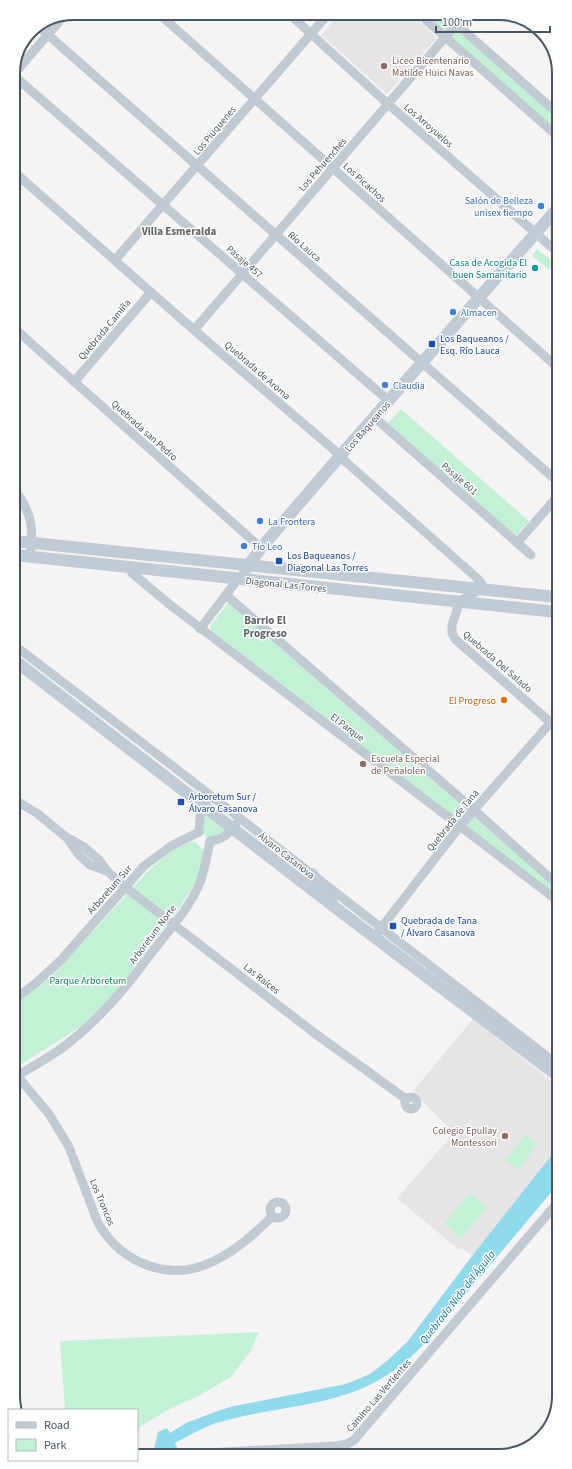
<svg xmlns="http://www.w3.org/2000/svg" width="572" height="1469" font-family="'Source Sans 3',sans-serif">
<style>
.education{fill:#e6e4e5}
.green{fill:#c3f1d5}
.water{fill:#90daee}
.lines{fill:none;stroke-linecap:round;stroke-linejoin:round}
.stream{stroke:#90daee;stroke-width:2.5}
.street{stroke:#c1cad2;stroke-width:9}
.secondary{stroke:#c1cbd6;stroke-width:12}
.education-dot{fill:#8d6e63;stroke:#fff;stroke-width:1.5}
.shop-dot{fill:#3f7fe0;stroke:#fff;stroke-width:1.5}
.culture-dot{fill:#0f9aa8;stroke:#fff;stroke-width:1.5}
.transit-dot{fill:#1a4fb4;stroke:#fff;stroke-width:1.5}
.food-dot{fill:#e8710a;stroke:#fff;stroke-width:1.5}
.labels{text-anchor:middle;stroke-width:3;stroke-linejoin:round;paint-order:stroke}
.education-label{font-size:10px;fill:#785e54;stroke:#fff;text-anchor:start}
.street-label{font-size:10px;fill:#4a5661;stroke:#fff}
.shop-label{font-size:10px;fill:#366cbe;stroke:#fff;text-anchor:start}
.culture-label{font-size:10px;fill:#0d838f;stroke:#fff;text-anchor:end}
.transit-label{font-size:10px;fill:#164399;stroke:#fff;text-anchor:start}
.food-label{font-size:10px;fill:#c56008;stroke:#fff;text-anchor:end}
.park-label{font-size:10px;fill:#17864f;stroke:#fff}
.neighbourhood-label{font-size:11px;font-weight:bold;fill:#5f6368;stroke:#fff}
.water-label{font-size:11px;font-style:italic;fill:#0c7c9b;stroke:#fff}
.rim{fill:none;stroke:#4a5661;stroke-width:2}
</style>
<rect width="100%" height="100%" fill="#f5f3f3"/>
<g class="education">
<path d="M340,13h70l27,25 -50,56 -66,-59z"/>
<path d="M556,220v23l-6,-6 -1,-9z"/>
<path d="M473,1019l85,67v61l-86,109 -10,-8 -3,2 -62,-52 57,-65 -41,-42z"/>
</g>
<g class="green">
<path d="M423,13h16l117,101v19z"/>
<path d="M537,249l18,14 -6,7 -17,-14z"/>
<path d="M401,409l128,112 -13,15 -128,-113z"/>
<path d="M228,603l330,286v8l-347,-267 -1,-4z"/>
<path d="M205,814l21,16c-10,7 -15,12 -25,2z"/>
<path d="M194,841l11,11 -4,16 -7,17 -16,25 -68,89 -30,28 -65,41v-64l36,-27 98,-107 25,-21z"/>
<path d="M526,1134l12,10 -20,26 -13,-10z"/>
<path d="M469,1193l18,14 -26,32 -17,-15z"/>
<path d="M259,1332l-9,20 -19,25 -31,18 -30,14 -29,17 -4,6v-22h-72l-5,-69z"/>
</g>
<path class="water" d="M558,1147l1,36 -136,162c-62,66 -128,55 -207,78 -14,5 -28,13 -41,20l2,5 -7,6 -16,-5 4,-17 9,-4 3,5 16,-10 29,-11 15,-5 116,-23 24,-10 18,-14 20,-19 64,-85z"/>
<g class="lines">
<path class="stream" d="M152,1455l9,-7"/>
<g class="street">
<path d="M158,13l399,354"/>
<path d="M288,13l100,91 168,147"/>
<path d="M418,13l138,122"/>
<path d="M444,13l112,99"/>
<path d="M39,27l518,454"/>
<path d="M13,75l376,326"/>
<path d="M13,75l50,-58"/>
<path d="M13,171l181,159 139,119 14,14 131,116 4,5 1,4 -23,13 -8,24v8l3,6 102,89"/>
<path d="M115,260c72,-82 142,-165 214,-247"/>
<path d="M14,328l247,220"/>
<path d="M194,330l272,-317"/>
<path d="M74,382l77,-90"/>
<path d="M374,417l157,138"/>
<path d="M14,489c18,24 20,38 16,68"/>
<path d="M517,543l40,-46"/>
<path d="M129,567l3,6 37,31 389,297"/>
<path d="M226,595l248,215 84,75"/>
<path d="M200,629l38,-50"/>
<path d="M14,645l152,116 387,300"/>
<path d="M15,800l23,14 28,23 18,10 15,13 8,11 18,16 188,145 93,67"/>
<path d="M199,832l1,-16 6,-15"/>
<path d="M69,841l10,14 11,10 17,6"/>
<path d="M210,841c12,-1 19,-7 26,-17"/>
<path d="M378,932l82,-106 91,-104"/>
<path d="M15,999l21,-16 24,-22 84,-95 27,-20 28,-14"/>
<path d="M15,1073l34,41 20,33 29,76c24,41 72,60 116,38 23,-11 41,-28 59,-45"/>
<path d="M15,1077c16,-10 32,-18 47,-29 35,-26 62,-58 88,-93 17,-23 37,-43 49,-70 6,-14 8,-29 11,-44"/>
<circle cx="411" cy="1103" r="6"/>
<circle cx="278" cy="1210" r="8"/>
<path d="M186,1455l1,-1 149,-8 11,-2 7,-4 205,-239"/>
</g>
<g class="secondary">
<path d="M14,541l543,56"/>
<path d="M14,555l543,57"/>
<path d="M245,570l16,-22 79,-92 216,-246"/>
<path d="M14,660l331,255 213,161"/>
<path d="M312,874l20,24"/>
<path d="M537,1059l17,3 4,3"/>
</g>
</g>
<g class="education-dot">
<circle cx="384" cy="66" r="4"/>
<circle cx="363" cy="764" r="4"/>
<circle cx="505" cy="1136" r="4"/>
</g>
<g class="shop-dot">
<circle cx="541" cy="206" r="4"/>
<circle cx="453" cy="312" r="4"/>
<circle cx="385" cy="385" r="4"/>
<circle cx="260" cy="521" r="4"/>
<circle cx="244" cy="546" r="4"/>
</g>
<circle class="culture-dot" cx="535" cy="268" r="4"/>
<g class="transit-dot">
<rect x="428" y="340" width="8" height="8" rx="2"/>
<rect x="275" y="557" width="8" height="8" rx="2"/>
<rect x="177" y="798" width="8" height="8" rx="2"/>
<rect x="389" y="922" width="8" height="8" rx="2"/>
</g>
<circle class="food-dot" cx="504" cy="700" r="4"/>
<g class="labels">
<g class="education-label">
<text x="392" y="64">Liceo Bicentenario<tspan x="392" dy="12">Matilde Huici Navas</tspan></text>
<text x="371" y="762">Escuela Especial<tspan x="371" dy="12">de Peñalolén</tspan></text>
<text x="497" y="1134" text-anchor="end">Colegio Epullay<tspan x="497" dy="12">Montessori</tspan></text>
</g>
<g class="street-label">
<text transform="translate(429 125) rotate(41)" y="4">Los Arroyuelos</text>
<text transform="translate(214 130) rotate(-50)" y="4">Los Piuquenes</text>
<text transform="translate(322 164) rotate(-49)" y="4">Los Pehuenches</text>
<text transform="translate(365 182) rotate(42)" y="4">Los Picachos</text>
<text transform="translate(305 246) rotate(41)" y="4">Río Lauca</text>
<text transform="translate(245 261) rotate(41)" y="4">Pasaje 457</text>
<text transform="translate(104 329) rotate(-50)" y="4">Quebrada Camiña</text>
<text transform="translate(258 370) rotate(41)" y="4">Quebrada de Aroma</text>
<text transform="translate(367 426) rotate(-49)" y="4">Los Baqueanos</text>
<text transform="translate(145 430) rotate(42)" y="4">Quebrada san Pedro</text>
<text transform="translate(460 478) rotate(41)" y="4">Pasaje 601</text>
<text transform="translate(286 584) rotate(6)" y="4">Diagonal Las Torres</text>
<text transform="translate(498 661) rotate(41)" y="4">Quebrada Del Salado</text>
<text transform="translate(348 727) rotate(37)" y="4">El Parque</text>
<text transform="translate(452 820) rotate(-51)" y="4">Quebrada de Tana</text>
<text transform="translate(287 855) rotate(38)" y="4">Álvaro Casanova</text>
<text transform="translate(109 889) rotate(-49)" y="4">Arboretum Sur</text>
<text transform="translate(152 934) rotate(-53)" y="4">Arboretum Norte</text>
<text transform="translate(262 978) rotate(38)" y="4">Las Raíces</text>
<text transform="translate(103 1202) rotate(67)" y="4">Los Troncos</text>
<text transform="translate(378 1395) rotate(-49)" y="4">Camino Las Vertientes</text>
</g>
<g class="shop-label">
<text x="533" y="204" text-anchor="end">Salón de Belleza<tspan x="533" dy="12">unisex tiempo</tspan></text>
<text x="461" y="316">Almacen</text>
<text x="393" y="389">Claudia</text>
<text x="268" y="525">La Frontera</text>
<text x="252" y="550">Tío Leo</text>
</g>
<g class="culture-label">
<text x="527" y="266">Casa de Acogida El<tspan x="527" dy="12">buen Samanitario</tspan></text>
</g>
<g class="transit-label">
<text x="440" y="342">Los Baqueanos /<tspan x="440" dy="12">Esq. Río Lauca</tspan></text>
<text x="287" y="559">Los Baqueanos /<tspan x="287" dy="12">Diagonal Las Torres</tspan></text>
<text x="189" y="800">Arboretum Sur /<tspan x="189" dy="12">Álvaro Casanova</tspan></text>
<text x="401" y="924">Quebrada de Tana<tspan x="401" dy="12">/ Álvaro Casanova</tspan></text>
</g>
<g class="food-label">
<text x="496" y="704">El Progreso</text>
</g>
<g class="park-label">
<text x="88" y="984">Parque Arboretum</text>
</g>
<g class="neighbourhood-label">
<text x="179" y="235">Villa Esmeralda</text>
<text x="265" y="624">Barrio El<tspan x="265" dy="13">Progreso</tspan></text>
</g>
<g class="water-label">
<text transform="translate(457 1297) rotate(-52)" y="4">Quebrada Nido del Águila</text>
</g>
</g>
<path d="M0 0H572V1469H0ZM73 20H499A53 53 0 0 1 552 73V1396A53 53 0 0 1 499 1449H73A53 53 0 0 1 20 1396V73A53 53 0 0 1 73 20Z" fill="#fff" fill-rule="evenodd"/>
<path class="rim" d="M73 20H499A53 53 0 0 1 552 73V1396A53 53 0 0 1 499 1449H73A53 53 0 0 1 20 1396V73A53 53 0 0 1 73 20Z"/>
<rect x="8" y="1409" width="130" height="52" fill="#ffffff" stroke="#b7bbc0"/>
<rect x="16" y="1422" width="20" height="6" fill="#c1cbd6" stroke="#b7bbc0"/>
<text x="44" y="1429" font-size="12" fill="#4a5661">Road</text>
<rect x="16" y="1439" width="20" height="12" fill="#c3f1d5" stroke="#b7bbc0"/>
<text x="44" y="1449" font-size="12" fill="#4a5661">Park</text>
<path d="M436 26v6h114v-6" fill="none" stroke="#4a5661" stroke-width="2"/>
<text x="442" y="26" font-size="12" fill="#4a5661" stroke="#ffffff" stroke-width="3" paint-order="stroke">100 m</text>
</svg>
